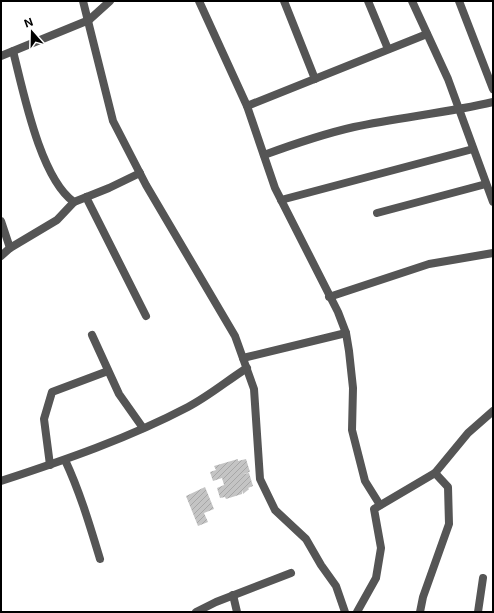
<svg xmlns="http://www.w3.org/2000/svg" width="494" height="613" font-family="Inter,sans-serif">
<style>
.building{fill:url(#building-hatch)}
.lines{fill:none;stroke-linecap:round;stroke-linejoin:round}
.minor{stroke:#555;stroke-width:8}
</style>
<defs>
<pattern id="building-hatch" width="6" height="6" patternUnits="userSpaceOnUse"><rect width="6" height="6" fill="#c4c4c4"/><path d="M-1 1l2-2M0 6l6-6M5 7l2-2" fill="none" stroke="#a7a7a7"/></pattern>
</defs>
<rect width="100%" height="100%" fill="#fff"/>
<g class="building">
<path d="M238,459v2l8,-2 4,13 -7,2 6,-1 4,13 -5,2 1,1 -6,5 -1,-4v4l-16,5 -1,-2 -5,1 -3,-10 7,-3 -2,-7 -9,3 -3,-9 6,-2 -2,-4z"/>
<path d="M205,487l9,22 -10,4 4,9 -10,4 -12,-30z"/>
</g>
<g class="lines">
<g class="minor">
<path d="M83,1l30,120 33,64 89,151 19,53 6,90 15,31 31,29 15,26 15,21 9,26"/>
<path d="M199,1l48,105 180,-72"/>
<path d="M284,1l31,78"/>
<path d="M368,1l20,48"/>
<path d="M412,1l36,78 45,123"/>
<path d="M459,1l34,88"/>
<path d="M13,51c10,39 27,127 61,151l35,-14 31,-15"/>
<path d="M1,56l88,-36 21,-19"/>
<path d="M247,106l28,82 63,124 8,21 3,18 4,37 -1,42 13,51 15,24"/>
<path d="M264,155c30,-11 59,-21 90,-28 46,-10 93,-14 139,-25"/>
<path d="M86,197l60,119"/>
<path d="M281,200l192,-51"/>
<path d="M377,213l109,-29"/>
<path d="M1,221l9,27 47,-28 17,-18"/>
<path d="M1,256l9,-8"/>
<path d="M329,297l100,-33 64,-11"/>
<path d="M92,335l27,59 24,34"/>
<path d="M243,358l103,-25"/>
<path d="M65,460c15,32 25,66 35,99"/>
<path d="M50,465l-6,-46 8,-27 56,-21"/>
<path d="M1,481c64,-21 128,-43 187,-74 21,-11 40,-27 59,-39"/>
<path d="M233,595l4,17"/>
<path d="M196,612l20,-10 75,-29"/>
<path d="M357,612l19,-34 5,-30 -7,-39 61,-36 33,-40 25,-22"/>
<path d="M420,612l3,-15 26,-73 -1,-37 -13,-14"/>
<path d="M478,612l5,-34"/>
</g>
</g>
<rect width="494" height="613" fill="none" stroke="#000000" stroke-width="4"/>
<g transform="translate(32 32) rotate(340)" stroke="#ffffff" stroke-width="3" paint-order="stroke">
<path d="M0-3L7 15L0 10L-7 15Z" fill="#000000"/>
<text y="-6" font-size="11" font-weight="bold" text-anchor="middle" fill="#000000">N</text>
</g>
</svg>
